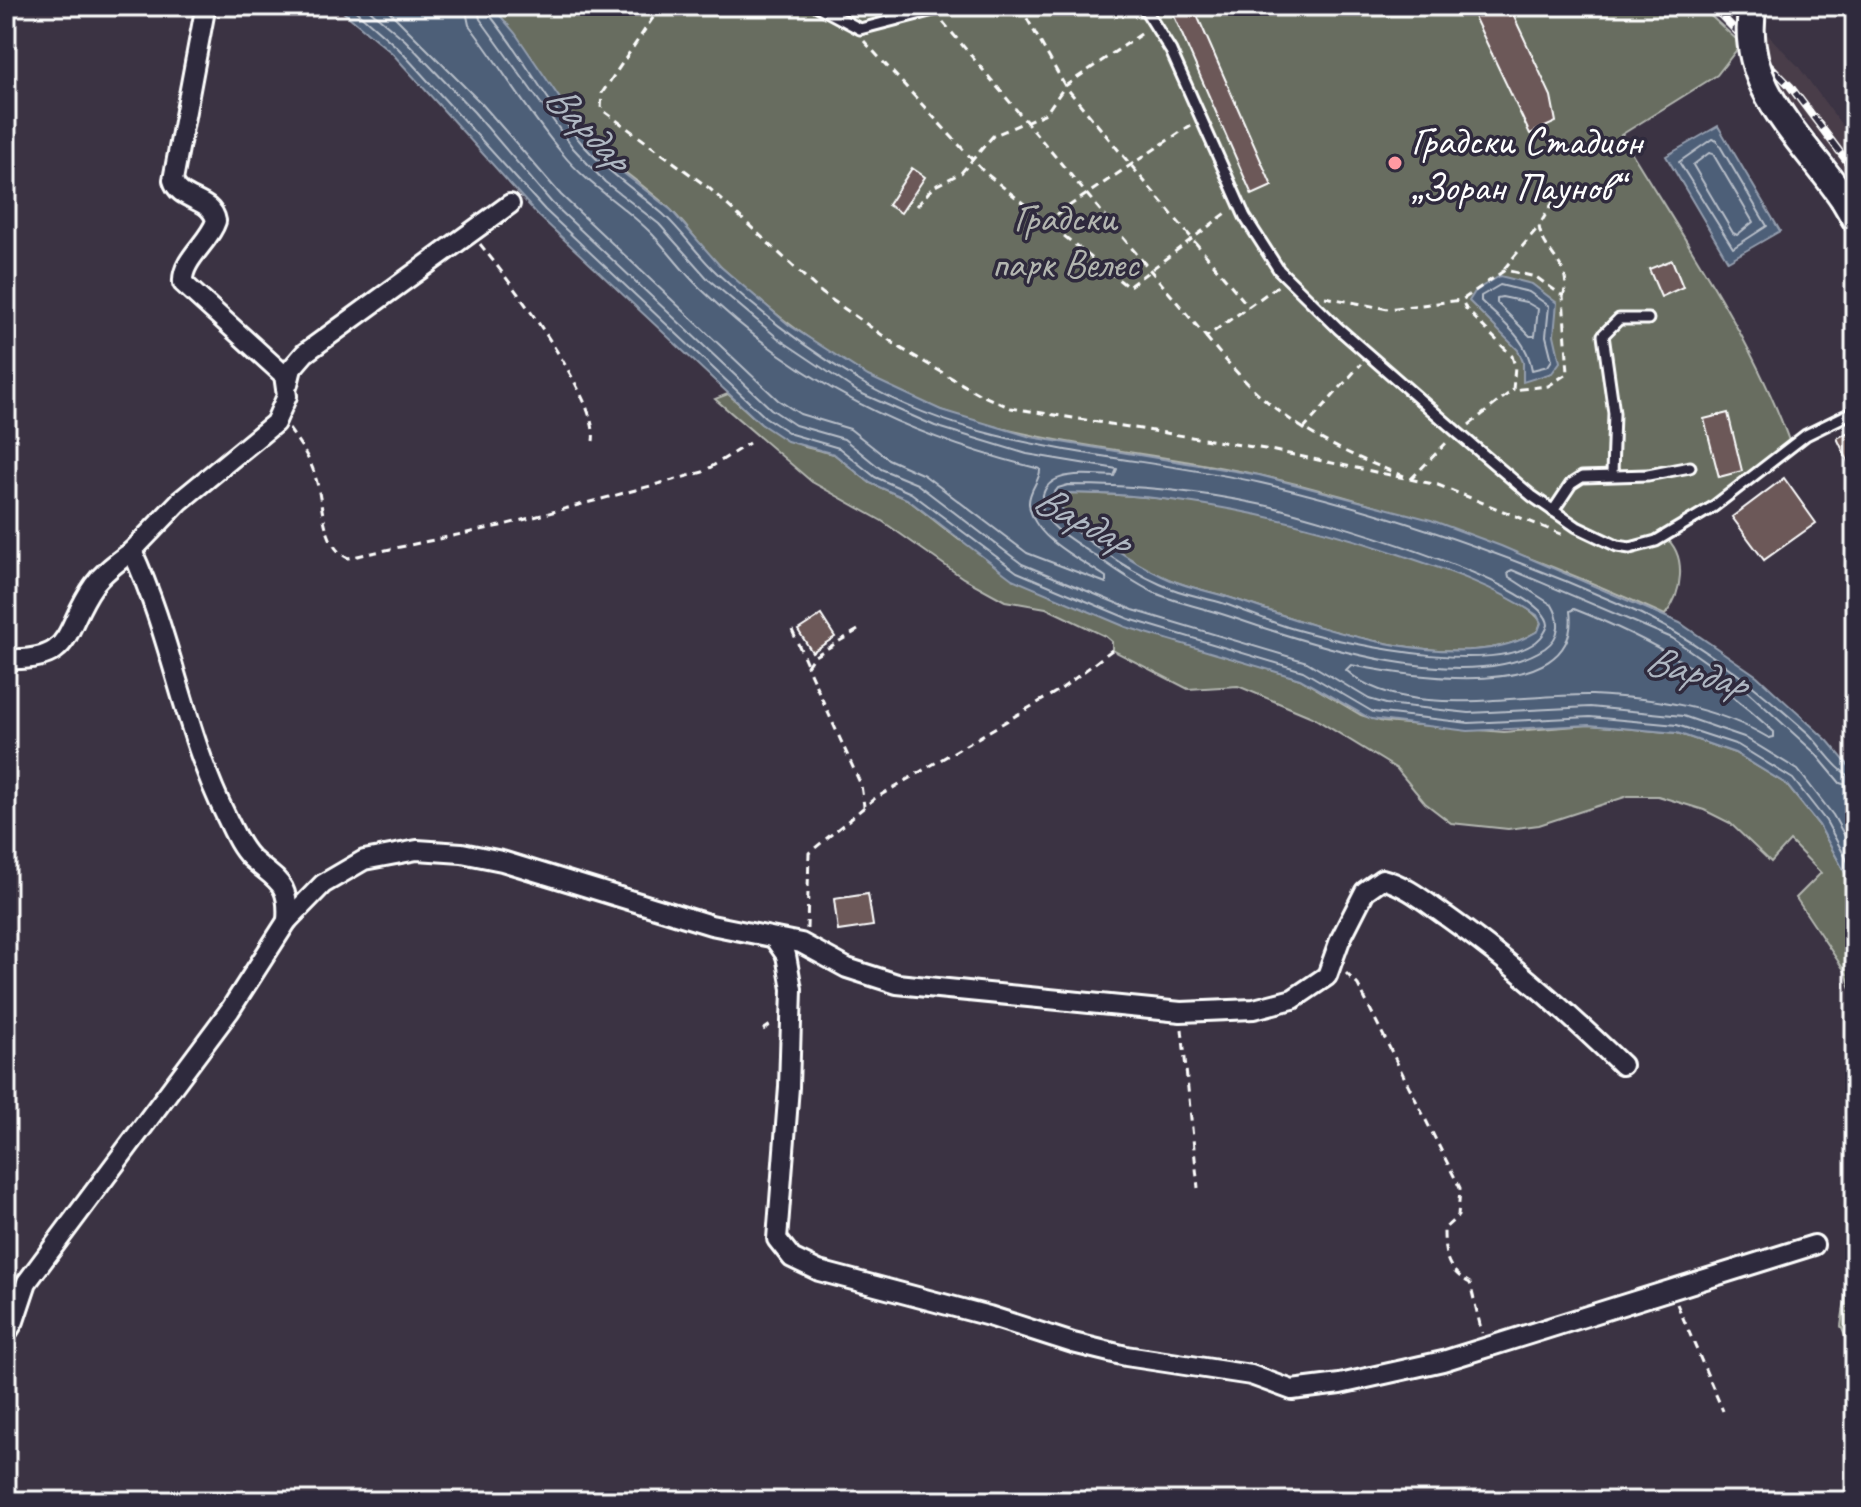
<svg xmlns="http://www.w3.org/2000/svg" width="1861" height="1507" font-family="Caveat,sans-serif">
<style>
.built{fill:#4a3e4a}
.green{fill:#676d60;stroke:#b3b6b0;stroke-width:2}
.water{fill:#4d5e78;stroke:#949eae;stroke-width:2;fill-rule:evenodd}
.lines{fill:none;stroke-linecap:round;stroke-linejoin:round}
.shore{stroke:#b8bfc9;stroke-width:2}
.building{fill:#6c5859;stroke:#fff;stroke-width:2}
.service-casing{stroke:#fff;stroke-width:15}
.minor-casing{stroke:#fff;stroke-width:24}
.secondary-casing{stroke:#fff;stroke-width:32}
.path{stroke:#fff;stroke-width:3;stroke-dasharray:8 6;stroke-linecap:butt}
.service{stroke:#2f2a3d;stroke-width:9}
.minor{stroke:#2f2a3d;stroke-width:18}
.secondary{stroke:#2f2a3d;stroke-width:26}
.rail-casing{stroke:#fff;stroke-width:8}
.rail{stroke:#2f2a3d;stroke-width:5;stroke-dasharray:15;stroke-linecap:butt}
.secondary-bridge-casing{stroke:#fff;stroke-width:32;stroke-linecap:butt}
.secondary-bridge{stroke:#2f2a3d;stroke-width:26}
.poi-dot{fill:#ff9aa2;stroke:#2f2a3d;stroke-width:3}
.labels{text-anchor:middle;stroke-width:7;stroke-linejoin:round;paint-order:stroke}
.poi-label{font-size:40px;fill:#fff;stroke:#2f2a3d;text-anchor:start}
.park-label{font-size:40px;fill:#b3b6b0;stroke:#2f2a3d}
.water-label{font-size:42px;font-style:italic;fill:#afb7c2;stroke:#2f2a3d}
</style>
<rect width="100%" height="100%" fill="#3b3343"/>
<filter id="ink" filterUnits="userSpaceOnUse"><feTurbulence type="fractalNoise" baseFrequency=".0125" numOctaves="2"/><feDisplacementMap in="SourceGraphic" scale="16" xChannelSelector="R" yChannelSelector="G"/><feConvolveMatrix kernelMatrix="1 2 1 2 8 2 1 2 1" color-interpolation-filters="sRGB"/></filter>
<g filter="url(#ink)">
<path class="built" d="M1765,32l33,34 57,77v41l-84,-109z"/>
<g class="green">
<path d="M492,6h1208l36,33 2,9 -21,27 -96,60c60,100 131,201 170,311l-126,91c23,19 17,57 0,78 -130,-59 -262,-107 -402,-139 -133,-31 -277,-30 -398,-101 -51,-30 -99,-67 -143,-107 -18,-17 -32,-39 -50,-57 -28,-27 -62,-46 -87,-77 -34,-41 -58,-88 -93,-128z"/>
<path d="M728,394l33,30 44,23 29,7 36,29 37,16 52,41 305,127 36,12 61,36 22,7 121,10 85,-7 88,8 58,20 51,31 33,41 36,66v110l-9,-28 -50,-75 25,-25 -31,-32 -19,21 -41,-39 -26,-13 -46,-14h-30l-89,29 -31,4 -57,-6 -26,-20 -28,-34 -85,-52 -74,-31 -50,3 -76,-39v-8l-7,-6 -59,-28 -41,-7 -42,-23 -81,-57 -70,-39 -97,-83z"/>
<path d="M1068,493c64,1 127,8 190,19 48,9 263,73 283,110l-3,9c-77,48 -222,-4 -301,-31 -25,-9 -52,-12 -76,-24 -35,-17 -70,-43 -100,-68l-2,-8z"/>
<path d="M1855,1232v128l-14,-34z"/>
</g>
<g class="water">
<path d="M336,6h156l23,27 70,102 32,33 54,42 50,57 68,58 79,51 73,34 90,27 228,38 172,45 70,26 179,77 77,53 71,65 27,32v118l-36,-66 -33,-41 -51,-31 -58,-20 -88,-8 -121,6 -97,-12 -71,-40 -174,-52 -114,-48 -105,-80 -37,-16 -36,-29 -47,-13 -26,-17 -222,-208 -147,-163zM1068,493c113,1 218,24 324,59 51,17 101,33 145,63l4,8 -3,8c-77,48 -222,-4 -301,-31 -25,-9 -51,-12 -75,-24 -36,-17 -71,-43 -101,-68l-2,-8z"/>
<path d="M1718,126l62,105 -52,30 -62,-105z"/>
<path d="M1500,276l32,8 25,19 -3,32 6,27 -8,11 -29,9v-20l-5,-12 -49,-49 7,-11z"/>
</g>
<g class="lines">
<g class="shore">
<path d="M350,6l48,42 147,162 220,207 26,17 48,14 36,29 36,16 106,79 112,47 174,52 70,41 96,11 121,-6 87,8 61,20 55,34 33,42 29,54"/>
<path d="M365,6l40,34 69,72 78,91 219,206 24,16 49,14 37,30 36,15 105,80 111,46 174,52 62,37 17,5 83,9 121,-6 93,9 61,21 54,33 35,45 22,39"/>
<path d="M384,6l98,98 79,91 217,205 22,14 50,15 38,30 36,16 103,78 79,30v-6c-26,-18 -73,-38 -77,-73 -1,-14 12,-24 11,-35 -134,-33 -239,-84 -339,-180 -18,-17 -32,-37 -49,-55 -28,-29 -64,-48 -90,-81 -34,-40 -61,-86 -93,-128l-4,-19"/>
<path d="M477,6l3,13 93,129 32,34 54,42 49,55 71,60 79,53 77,34 92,28 90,15 -3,7c-28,-1 -79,-9 -71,35 7,18 30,29 45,40 22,14 43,31 67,42 25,11 51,15 76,24 78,27 239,80 314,31 16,-11 16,-28 7,-43l-43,-28 -1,-5 4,-2 160,68 74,52 69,63 25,30 15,5"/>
<path d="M487,6l1,7c33,40 57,86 90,126 25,30 56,50 85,75 20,18 35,42 55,60 44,41 92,77 143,108 121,72 266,71 400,101 122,28 239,69 354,119 75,32 134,78 194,132 13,13 29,40 46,44"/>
<path d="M1712,139l5,2 50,85 -34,22 -54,-86z"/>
<path d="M1709,153l4,1 40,68 -16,13 -4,-2 -40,-68z"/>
<path d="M1500,285l29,7 20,14 -3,30 6,24 -4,6 -16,4c-5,-32 -29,-47 -51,-69v-5z"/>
<path d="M1502,297l24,5 12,7 -3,27h-5l-33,-33v-5z"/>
<path d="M1068,485c65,0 131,6 195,20 43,9 284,78 285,120 -19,62 -209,17 -254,4 -24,-7 -46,-17 -69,-25 -22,-7 -44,-10 -65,-20 -36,-16 -76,-44 -106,-72l-2,-16 6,-8z"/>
<path d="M1574,609c79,31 137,65 200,123v5l-5,1c-54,-32 -115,-40 -177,-43 -69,-2 -190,27 -246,-25l5,-5c51,10 232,42 219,-54z"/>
</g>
</g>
<g class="building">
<path d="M1178,6h15l79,180 -20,9 -81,-186z"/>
<path d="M1469,6h40l42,90 5,26 -26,12z"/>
<path d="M912,168l13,9 -24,36 -13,-8z"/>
<path d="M1672,260l11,27 -22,10 -12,-28z"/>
<path d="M1728,413l14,58 -23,6 -15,-58z"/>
<path d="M1855,429v47l-18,-38z"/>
<path d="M1784,478l32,45 -52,37 -32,-43z"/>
<path d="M821,615l14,22 -23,15 -14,-22z"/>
<path d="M868,894l5,32 -35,5 -4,-32z"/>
</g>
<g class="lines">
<defs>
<g id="service">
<path d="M817,6l43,23 89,-23"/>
<path d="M1143,6l28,45 74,166 34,53 59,58 120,105 74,63 45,31 40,19 13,2 26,-7 57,-34 93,-72 49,-24"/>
<path d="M1612,474l2,-61 -11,-78 16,-16h29"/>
<path d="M1553,511l18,-27 11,-7 66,-2 42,-8"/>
</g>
<g id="minor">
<path d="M288,384l4,-16 13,-15 205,-149"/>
<path d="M132,551l48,-50 95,-78 12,-27 -3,-21 -101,-92c-2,-23 26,-40 33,-62 -4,-24 -37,-19 -43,-41l31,-165"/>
<path d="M6,659c70,3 56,-29 88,-74 10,-14 24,-23 38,-34 40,86 52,181 94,265 7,14 13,30 25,42 25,23 39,23 36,63"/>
<path d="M774,938l12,17 6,34 -3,98 -12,152 15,19 27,13 170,45 84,27 53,13 125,19 41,15 48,-6 103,-23 371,-116"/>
<path d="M6,1334l8,-13 13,-39 203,-272 57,-89 36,-37 41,-24 53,-10 45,3 40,8 209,64 90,18 46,25 50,16 284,28 73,-3 39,-10 34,-23 13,-36 25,-49 17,-12c24,6 45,24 64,37 64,45 120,95 176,149"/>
</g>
<path id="secondary" d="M1844,199l11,19"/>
</defs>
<use href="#service" class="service-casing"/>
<use href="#minor" class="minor-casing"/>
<use href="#secondary" class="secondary-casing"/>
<g class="path">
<path d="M661,6l-59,87 -1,16 108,79 113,105 80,56 77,45 32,14 254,41 173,36 128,51"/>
<path d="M1020,6l45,80 184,221"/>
<path d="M943,22l263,315 73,-52"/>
<path d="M864,41l119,130 145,116 101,-76"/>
<path d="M1560,190l-21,36c3,27 36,40 24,70"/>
<path d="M917,206l16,-19 28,-14 32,-37 53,-23 19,-27 79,-54"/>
<path d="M1045,222l146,-97"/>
<path d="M480,244c28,35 120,155 113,197"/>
<path d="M1504,269l35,-43"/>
<path d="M1325,297l63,12 74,-9"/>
<path d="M1206,337c62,76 107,105 198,139"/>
<path d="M1469,425l44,-35 2,-24 -3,-10 -46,-47 -4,-9 43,-30 31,7 27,19 5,77 -20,13 -35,4"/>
<path d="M289,429c11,15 22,31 27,50 7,23 6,68 32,79l152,-32 203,-54 46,-29"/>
<path d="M1303,430l58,-66"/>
<path d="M1411,479l39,-40"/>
<path d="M792,630l15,34"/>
<path d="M858,630l-45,27 -6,9 54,119 3,21"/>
<path d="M807,929l2,-76 65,-54 187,-110 51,-39"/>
<path d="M1346,973l12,12 102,203 -2,28 -14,13c0,26 2,41 26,54l12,50"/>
<path d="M1182,1029l16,159"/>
<path d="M763,1030l10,-7"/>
<path d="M1677,1304l46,107"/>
</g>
<use href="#service" class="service"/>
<use href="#minor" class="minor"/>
<use href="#secondary" class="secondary"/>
<defs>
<path id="rail" d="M1712,6l78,80 65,86"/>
</defs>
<use href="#rail" class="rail-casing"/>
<use href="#rail" class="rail"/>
<defs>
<path id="secondary-bridge" d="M1753,6c-16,79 51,134 91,193"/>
</defs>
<use href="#secondary-bridge" class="secondary-bridge-casing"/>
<use href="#secondary-bridge" class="secondary-bridge"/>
</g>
</g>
<circle class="poi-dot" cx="1395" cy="163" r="8"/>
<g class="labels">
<g class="poi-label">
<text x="1411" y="154">Градски Стадион<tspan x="1411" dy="46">„Зоран Паунов“</tspan></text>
</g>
<g class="park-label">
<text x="1065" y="231">Градски<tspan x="1065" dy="46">парк Велес</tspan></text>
</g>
<g class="water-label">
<text transform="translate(589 126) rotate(46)" y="15">Вардар</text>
<text transform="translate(1083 518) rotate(28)" y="15">Вардар</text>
<text transform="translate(1696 670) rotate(15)" y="15">Вардар</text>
</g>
</g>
<rect width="1861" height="1507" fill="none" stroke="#2f2a3d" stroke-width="32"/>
<rect x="16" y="16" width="1829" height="1475" fill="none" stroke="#fff" stroke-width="3" filter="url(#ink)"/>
</svg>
